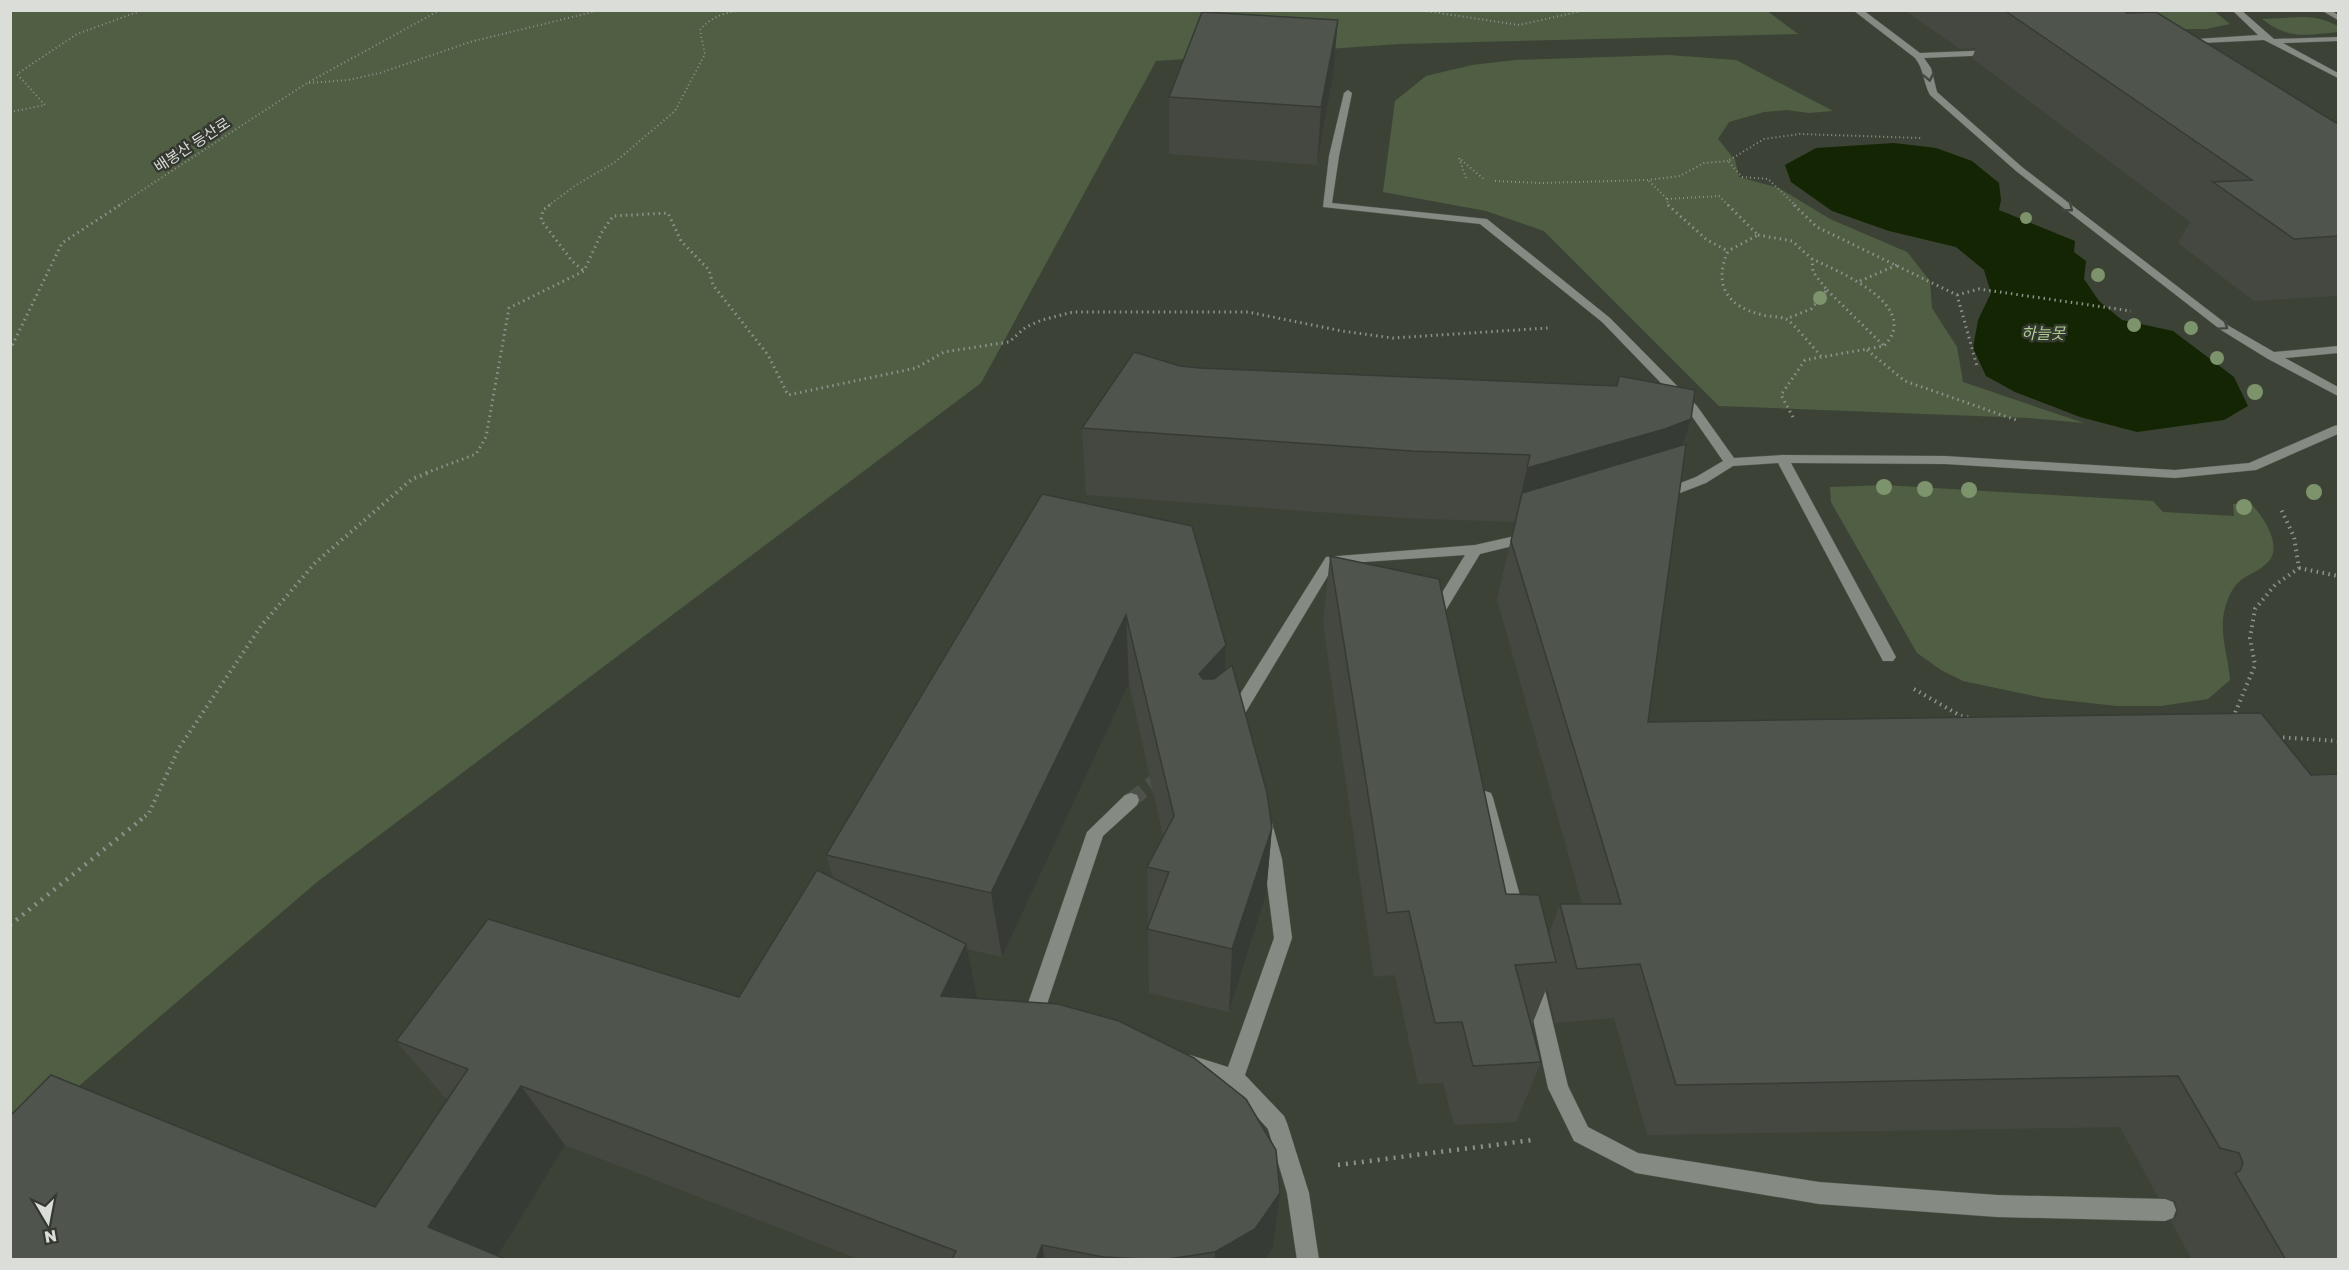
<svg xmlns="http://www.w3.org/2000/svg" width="2349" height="1270" font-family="'Golos Text','Noto Sans KR',sans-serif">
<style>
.built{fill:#3c4336}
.green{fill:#505f44}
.water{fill:#132502}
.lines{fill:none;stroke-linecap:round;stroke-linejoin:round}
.minor-tunnel{stroke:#4d514a;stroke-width:15;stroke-dasharray:15 8;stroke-linecap:butt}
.minor-casing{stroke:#51544e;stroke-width:1}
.path-far3{stroke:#8e928c;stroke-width:2;stroke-dasharray:1 3;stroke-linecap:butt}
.path-far2{stroke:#8e928c;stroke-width:3;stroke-dasharray:1.5 4;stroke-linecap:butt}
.path-far1{stroke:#8e928c;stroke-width:4;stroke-dasharray:1.5 4.5;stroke-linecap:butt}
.path{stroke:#8e928c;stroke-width:4.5;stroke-dasharray:2 6;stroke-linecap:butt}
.minor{fill:#858a82;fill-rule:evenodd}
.tree{fill:#7d936c}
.wall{fill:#444841}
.shaded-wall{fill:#373b35}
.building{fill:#4f544c;stroke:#373b35;stroke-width:1.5}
.oneway{stroke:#444841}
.labels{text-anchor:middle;stroke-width:5;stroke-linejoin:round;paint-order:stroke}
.far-street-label{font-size:15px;fill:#daddd8;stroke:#343831}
.far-water-label{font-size:16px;font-style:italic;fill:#abce8f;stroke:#343831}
</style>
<rect width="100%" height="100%" fill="#343831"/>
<path class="built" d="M853,11h1485v1248h-2327l-1,-377z"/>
<g class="green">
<path d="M1766,10l32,24 -399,10 -243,17 -175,322 -664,499 -306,262v-1133z"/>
<path d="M2108,11h106l16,13 -24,5h-53z"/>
<path d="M2302,17c14,0 24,3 36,9v6c-31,3 -49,8 -76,-13z"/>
<path d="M1668,55l68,5 97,51 -24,2 -22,-3 -23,2 -35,10 -11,17 17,21 4,17 40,11 51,31 77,33 23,29 2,27 25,39 6,35 121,41 -56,-5 -309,-12 -175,-175 -58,-20 -103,-19 12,-91 31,-25 46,-11 43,-5z"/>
<path d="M1885,485l268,16 10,11 71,4 -1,-12 19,1c12,12 31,42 16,57 -15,16 -29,10 -40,37 -12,28 0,53 2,81l-22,19 -47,7h-44l-73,-8 -81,-17 -22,-11 -24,-17 -86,-151 -1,-15z"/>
</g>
<path class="water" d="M1894,143l42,5 36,13 27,22 2,17 -2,10 76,31 -1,11 12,9 -2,18 15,22 23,19 51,11 61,46 14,29 -24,14 -87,12 -57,-15 -65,-25 -29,-16 -13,-28 5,-28 13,-27 -7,-23 -28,-23 -67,-16 -57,-20 -41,-29 -6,-17 31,-17z"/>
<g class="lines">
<path class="minor-tunnel" d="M1131,800l35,-27"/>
<defs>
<g id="minor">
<path d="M1853,10h10l57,43 76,-3 1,2 -4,3 -69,3 7,10 6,24 85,75 207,159 45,26 64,-6v7l-53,5 53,29v9l-70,-37 -47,-29 -205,-159 -86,-76c-7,-13 -6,-26 -15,-37z"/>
<path d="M2232,10h9l33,29 64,-2v4l-55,2 55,30v5l-74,-38 -83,4 -4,-2 4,-2 77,-5z"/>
<path d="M2321,10h10l7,5v5z"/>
<path d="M1348,90l4,3 -13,63 -7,47 155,16 123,99 87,88 37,52 48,-3 163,1 230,14 74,-7 85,-37 4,-1v9l-82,36 -81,8 -230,-14 -154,-1 105,194 -3,4h-10l-105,-198 -45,3 -27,17 -39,15h-10l-2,-3 2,-3 39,-15 27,-16 -34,-49 -87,-90 -122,-98 -157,-17 6,-51 15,-63z"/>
<path d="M1528,533l5,2 2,3 -2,3 -53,13 -42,69 -5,1 -7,-5 39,-64 -130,9 -91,151 -7,7h-12l-2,-4 9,-11 94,-150 149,-12z"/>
<path d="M1485,791l6,2 2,5 32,116 -3,5 -6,3 -6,-3 -3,-5 -30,-116 2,-5z"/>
<path d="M1131,793l6,2 2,5 -2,5 -34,31 -58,174 7,7 -3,6 -7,3 -15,-5 -3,-6 63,-183 38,-37z"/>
<path d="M1266,821l6,2 10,36 10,79 -47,137 39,41 3,7 22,70 10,67h-22l-10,-67 -19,-64 -40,-44 -45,-14 -3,-7 3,-7 7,-2 38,12 46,-129 -10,-79 -7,-31 3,-5z"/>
<path d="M1535,978l7,2 2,6 24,100 20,41 50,26 181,29 178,13 168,4 8,3 3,8 -3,8 -8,3 -168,-4 -178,-13 -183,-31 -62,-32 -26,-53 -22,-102 2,-6z"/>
</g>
</defs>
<use href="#minor" class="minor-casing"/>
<g class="path-far3">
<path d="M1092,10h11"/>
<path d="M1419,10l100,15 67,-15"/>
<path d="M309,83l39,-3 32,-7 90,-31 131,-32"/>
<path d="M10,112l35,-7 -28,-31 60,-40 66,-24"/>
<path d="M1466,178l-7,-20 26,22"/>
<path d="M1495,181l46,2 107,-3 32,-4 24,-13 24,-2"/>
<path d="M1649,181l18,18 1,7"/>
<path d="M1667,199l52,-3 10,10"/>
<path d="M118,206l189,-123 133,-73"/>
<path d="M548,206l28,-21 38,-22 61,-52 30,-57 -5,-24c20,-25 55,-19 84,-20"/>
<path d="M1796,206l-28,-27 -26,-2 -14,-16 36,-22 36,-5 121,4"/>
</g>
<g class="path-far2">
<path d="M550,205l-7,5 -2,10 31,41 12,10"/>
<path d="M1668,205l39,35 21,11c-15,34 -1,56 35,64 6,2 17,1 23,4 7,3 28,30 35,37"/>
<path d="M1728,205l30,30 -30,16"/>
<path d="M1794,205l23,22 140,68 20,71"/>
<path d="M1758,235l34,6 20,18 1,13 14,18 -16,19 -25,10"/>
<path d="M1860,281l37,-16"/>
<path d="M1827,290l57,56"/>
<path d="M1957,295l22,-6 152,22"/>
<path d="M10,350l52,-107 58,-38"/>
<path d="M1867,350l38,31 111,39"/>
<path d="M1793,417l-12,-22 24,-35 79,-14c39,-40 -46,-75 -72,-87"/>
<path d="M426,473l50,-19 10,-17 23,-129 75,-37 18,-39 11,-16 55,-3 13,28 28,29 4,15 55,70 20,40 128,-27 28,-16 65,-10 17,-15 16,-7 31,-8h175l94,19 51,7 155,-10"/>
</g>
<g class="path-far1">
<path d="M2299,568l39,8"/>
<path d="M1914,689l47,27 10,2"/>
<path d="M2233,718l22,-53 -5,-27 5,-29 20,-24 24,-17 -5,-31 -13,-28"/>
<path d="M2277,737l61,4"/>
<path d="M140,820l9,-7 30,-65 82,-122 54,-63 97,-84 18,-7"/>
</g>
<g class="path">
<path d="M10,925l132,-106"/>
<path d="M1338,1165l195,-25"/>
</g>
<use href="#minor" class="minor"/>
</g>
<g class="tree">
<circle cx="2026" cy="218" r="6"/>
<circle cx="2098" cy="275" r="7"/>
<circle cx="1820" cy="298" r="7"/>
<circle cx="2134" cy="325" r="7"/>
<circle cx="2191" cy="328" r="7"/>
<circle cx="2217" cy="358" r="7"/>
<circle cx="2255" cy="392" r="8"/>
<circle cx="1884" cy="487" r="8"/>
<circle cx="1925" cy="489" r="8"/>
<circle cx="1969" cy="490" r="8"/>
<circle cx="2314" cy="492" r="8"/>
<circle cx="2244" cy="507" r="8"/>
</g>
<g class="wall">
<path d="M1904,10h218l216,114v172l-84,5 -76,-58 12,-21 -218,-164 4,-10 -16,1z"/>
<path d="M1333,75l-16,90 -148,-11v-57z"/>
<path d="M1180,366l503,79 -35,277 613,-9 77,547h-146l-21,-39 4,-3 3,-7 -3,-10 -17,-4 -38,-70 -473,8 -33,-117 -59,5 -8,-36 -15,38h-1l10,37 -25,60 -62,3 -11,-42 -25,1 -23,-109 -21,2 -51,-354 7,-67 176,338 43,40 11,-30h22l-85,-305 18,-77 -113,-4 -316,-23 -4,-67z"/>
<path d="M1042,494l184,151 -1,26 47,157 -6,66 -37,118 -80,-19 -2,-126 16,-31 -34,-153 -127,274 -35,-8 10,49 296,249 -9,13h-403l-296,-115 -68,110 -122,-48 72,-107 -51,-59 343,-44 94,-120 -7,-22z"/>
</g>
<g class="shaded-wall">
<path d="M1338,20l-5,55 -16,90 4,-58z"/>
<path d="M1691,419l-22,67 -147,7 -10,42 15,-67z"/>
<path d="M1126,615l3,68 -127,274 -11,-64z"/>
<path d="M1226,645l-3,68 -24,-39z"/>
<path d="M1272,828l-6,66 -37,118 3,-63z"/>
<path d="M966,944l13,63 -38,-11z"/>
<path d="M521,1086l44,59 -70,115 -67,-33z"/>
<path d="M1280,1193l-7,54 -9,13h-49v-8z"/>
<path d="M1042,1245l3,15h-9z"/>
</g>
<g class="building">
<path d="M2004,10h118l5,3 29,-1 182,112v112l-44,3 -81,-57 39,-2z"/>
<path d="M1202,12l136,8 -17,87 -152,-10z"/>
<path d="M1134,352l46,14 20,2 417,18 2,-10 76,14 -4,29 -26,10 -138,39 3,-13 -118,-4 -330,-23z"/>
<path d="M1686,444l-38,278 613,-9 50,62 27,-1v486h-52l-51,-87 5,-2 3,-8 -4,-10 -19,-5 -42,-72 -502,9 -36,-121 -63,5 -17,-65h61l-110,-363 11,-48z"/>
<path d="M1042,494l150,32 34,119 -27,29 4,5h11l18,-14 35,128 5,35 -40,121 -85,-20 22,-57 -22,-5 27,-51 -48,-201 -135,278 -165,-38z"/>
<path d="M1330,556l109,23 67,315 33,1 17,67 -41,3 26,97 -68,4 -11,-44 -27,1 -26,-112 -22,2z"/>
<path d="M817,870l149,74 -25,52 117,8 61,17 75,37 52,41 30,51 4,43 -25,36 -40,23 -53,8 -59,-3 -61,-12 -6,15h-84l4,-9 -435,-165 -93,141 80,33h-498v-144l41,-41 324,132 93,-138 -72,-28 92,-122 251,78z"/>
</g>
<defs><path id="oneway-chevron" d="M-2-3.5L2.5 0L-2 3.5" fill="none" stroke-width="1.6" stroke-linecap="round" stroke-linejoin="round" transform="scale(1.5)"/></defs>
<g class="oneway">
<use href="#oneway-chevron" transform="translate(1929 77) rotate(78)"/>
<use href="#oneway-chevron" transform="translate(2069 208) rotate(38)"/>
<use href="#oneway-chevron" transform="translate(2224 326) rotate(34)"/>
</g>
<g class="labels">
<g class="far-street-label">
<text transform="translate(192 145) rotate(-33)" y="5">배봉산 등산로</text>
</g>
<g class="far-water-label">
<text x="2043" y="339">하늘못</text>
</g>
</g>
<rect width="2349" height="1270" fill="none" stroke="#daddd8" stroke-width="24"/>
<g transform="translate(48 1222) rotate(170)" stroke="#343831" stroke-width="4.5" paint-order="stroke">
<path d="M0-4.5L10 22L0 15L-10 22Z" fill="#daddd8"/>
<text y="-9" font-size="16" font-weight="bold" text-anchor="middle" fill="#daddd8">N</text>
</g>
</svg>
